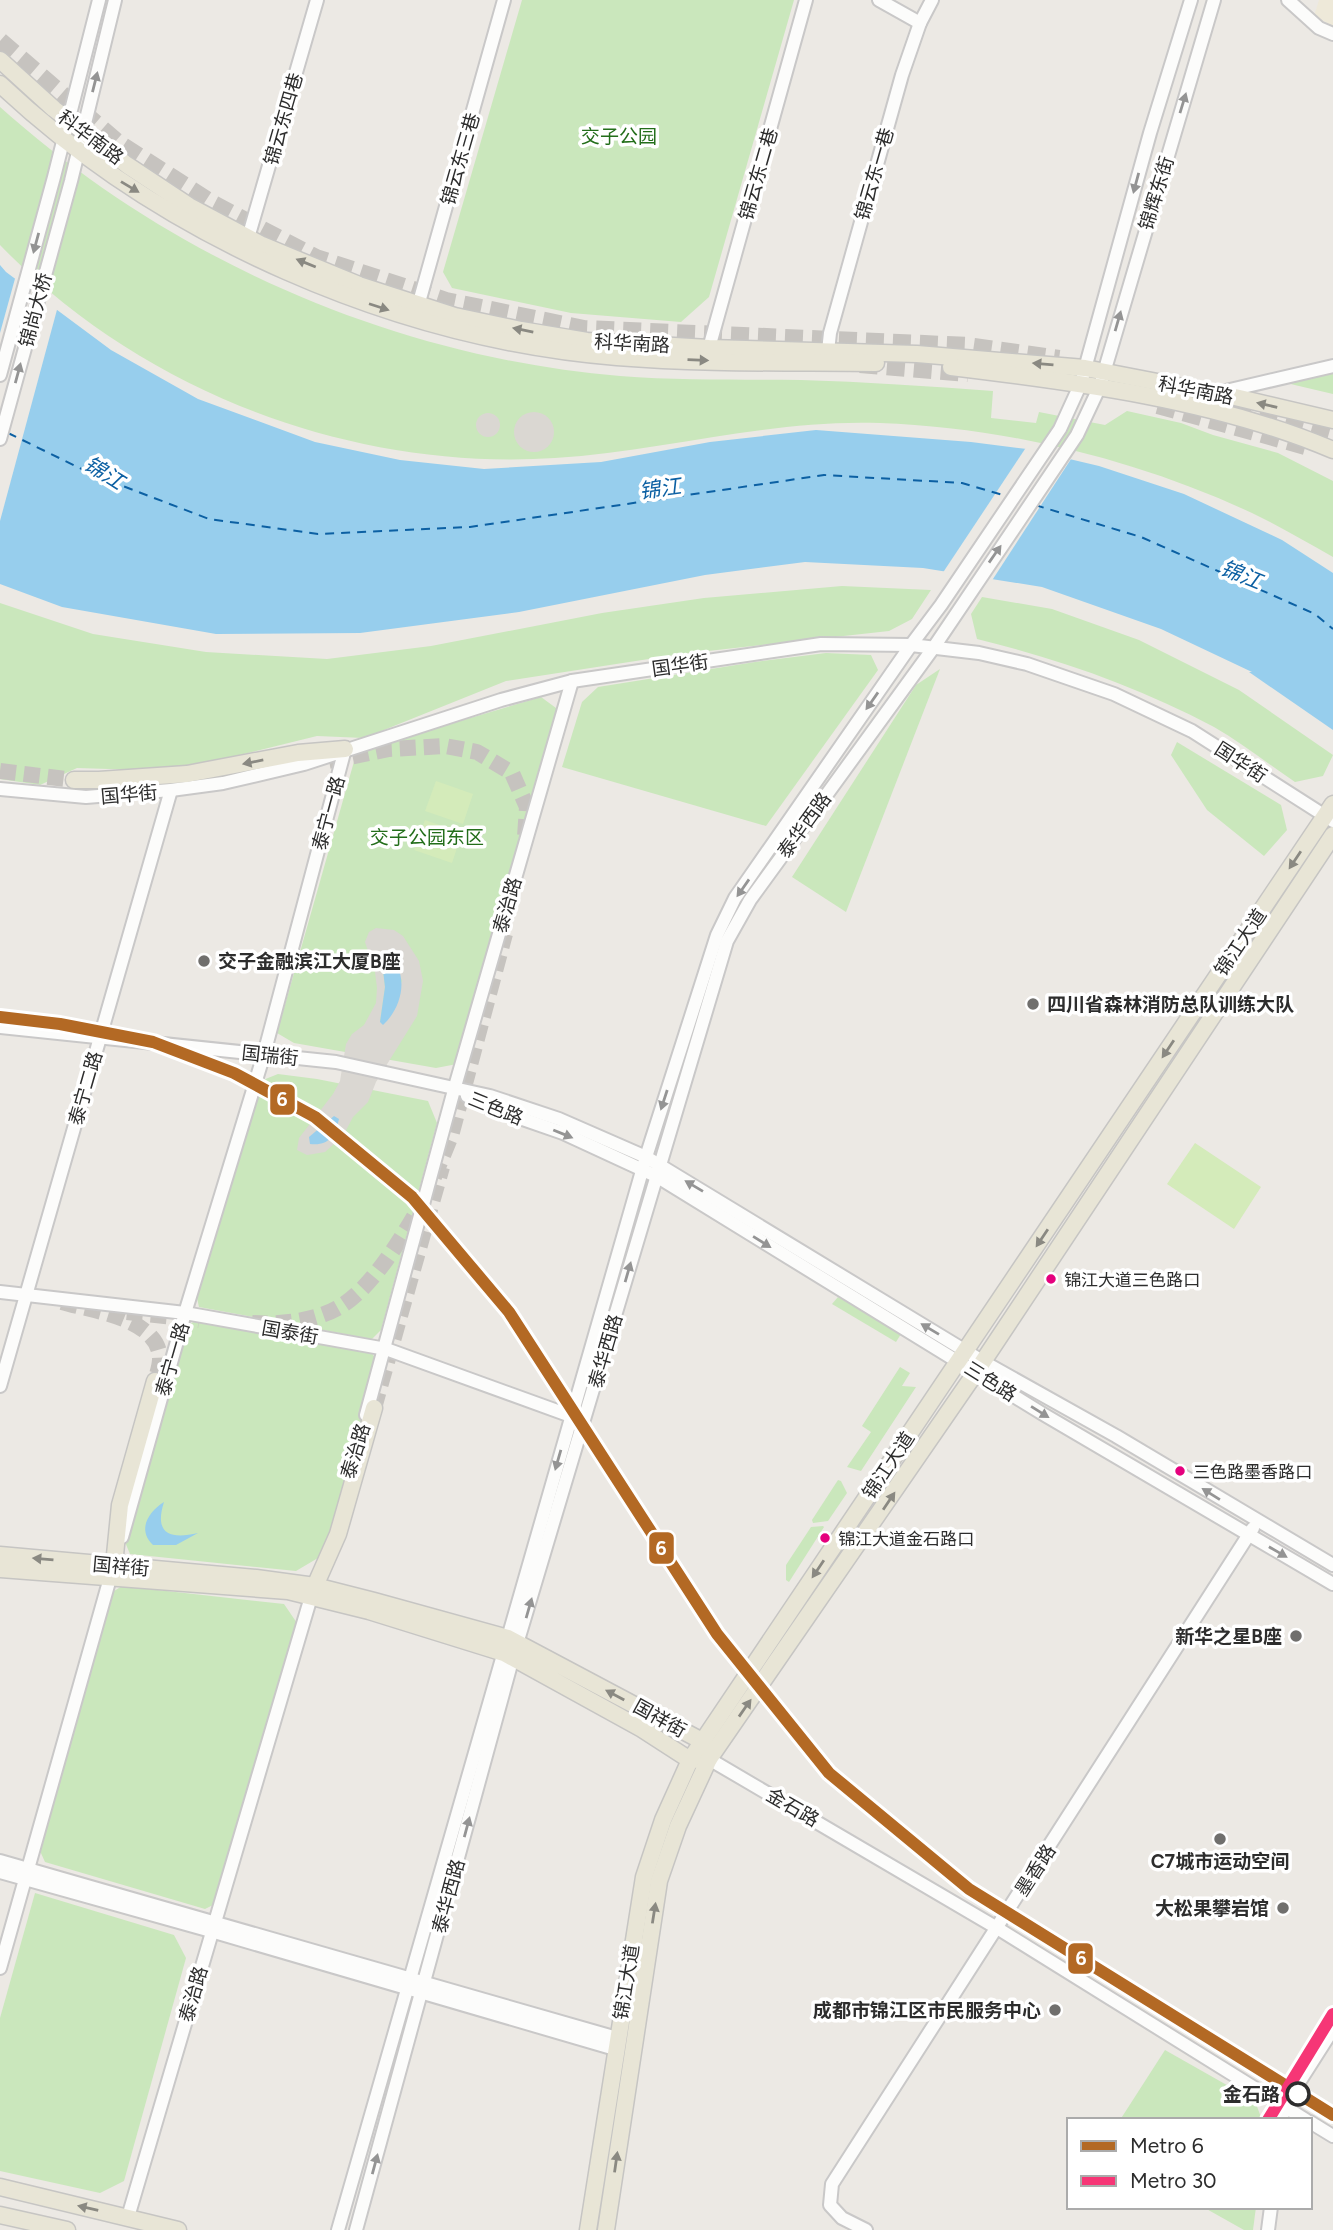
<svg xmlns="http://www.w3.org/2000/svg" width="1333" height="2230" font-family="Figtree,'Noto Sans SC',sans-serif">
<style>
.education{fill:#eee9d9}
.green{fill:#cae7bc}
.pitch{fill:#d4ebba}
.plaza{fill:#dad7d2;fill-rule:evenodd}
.water{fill:#97ceed}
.pier{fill:#ece9e4}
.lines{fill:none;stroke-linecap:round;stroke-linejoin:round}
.ferry{stroke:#0c60a3;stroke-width:2;stroke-dasharray:9 7;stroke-linecap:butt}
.major-tunnel{stroke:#c6c3bf;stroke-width:16;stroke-dasharray:16 8;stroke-linecap:butt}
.highway-tunnel{stroke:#c6c3bf;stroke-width:18;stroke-dasharray:18 9;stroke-linecap:butt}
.minor-casing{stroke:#c9c8c8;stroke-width:16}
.major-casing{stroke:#c6c5c3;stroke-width:19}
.minor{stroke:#fcfcfb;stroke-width:12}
.major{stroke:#e8e5d6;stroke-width:16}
.metro-1-casing{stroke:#fff;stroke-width:18}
.metro-2-casing{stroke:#fff;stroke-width:18}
.metro-1{stroke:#b36924;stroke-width:12}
.metro-2{stroke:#f63676;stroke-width:12}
.oneway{fill:#949494}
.oneway2{fill:#8a8982}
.poi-dot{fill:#706f6d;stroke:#fff;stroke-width:2.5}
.bus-dot{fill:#e5007d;stroke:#fff;stroke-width:2.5}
.stop-dot{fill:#fff;stroke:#2d2d2d;stroke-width:3.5}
.labels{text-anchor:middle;stroke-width:7;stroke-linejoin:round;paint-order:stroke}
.bus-label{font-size:17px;fill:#2d2d2d;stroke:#fff;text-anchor:start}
.street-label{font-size:19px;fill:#2d2d2d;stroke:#fff}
.park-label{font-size:19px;fill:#236e1a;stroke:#fff}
.poi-label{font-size:19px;font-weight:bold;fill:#2d2d2d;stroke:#fff;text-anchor:end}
.stop-label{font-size:19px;font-weight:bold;fill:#2d2d2d;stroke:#fff;text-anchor:end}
.water-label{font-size:21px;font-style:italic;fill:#0c60a3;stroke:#fff}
.line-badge{stroke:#fff;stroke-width:2.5}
.badge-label{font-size:19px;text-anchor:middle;font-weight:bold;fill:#fff}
</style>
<rect width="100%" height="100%" fill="#ece9e4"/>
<path class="education" d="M1319,0h14v26l-19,-10z"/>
<g class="green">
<path d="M522,0h272l-85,297 -28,25 -110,-9 -119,-25 -9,-16z"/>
<path d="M0,107c170,152 392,250 620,269 61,5 121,3 181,4 64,2 128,6 192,11l-2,27 45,5 3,-11 66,13 22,-14 54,12 32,12 65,18 55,28v76c-27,-15 -54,-31 -81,-44 -117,-54 -244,-85 -372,-90 -110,-4 -216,28 -325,35 -204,13 -413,-66 -555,-213z"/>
<path d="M1333,370v24l-51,-12z"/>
<path d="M842,586l89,4 -19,29 -23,12 -208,23 -175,27 -142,57 -47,-2 -143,35 -97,-3 -37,17 -40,-6v-176l93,31 113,18 121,7 104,-13 171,-33 102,-15z"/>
<path d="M982,597l70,12 87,31 100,50 94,65 -10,21 -28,6c-27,-18 -53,-39 -81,-55 -75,-40 -155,-68 -237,-88l-6,-25z"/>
<path d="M826,653l45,2 7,15 -112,156 -204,-59 20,-65 16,-15 157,-25z"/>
<path d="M940,669l-94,243 -54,-35 124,-192z"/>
<path d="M541,697l15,11v9l-99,347 -21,4 -142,-25 -17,-10 78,-275 24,-13z"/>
<path d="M1177,742l104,63 6,25 -23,26 -57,-46 -36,-55z"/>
<path d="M278,1074l39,5 111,22 9,22 -56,207 -9,9 -173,-32 -2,-9 66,-218z"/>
<path d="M838,1297l63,37 -5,8 -64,-38z"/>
<path d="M196,1321l175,31 7,10 -55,193 -27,16 -166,-17 -5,-12 59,-216z"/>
<path d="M900,1367l10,6 -8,13 14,1 -55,84 -14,-4 24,-35 -9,-6z"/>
<path d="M838,1480l3,1 6,12 -19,28 -15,2 -1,-3z"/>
<path d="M823,1526l1,1 -35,55 -3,-2v-15l25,-38z"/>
<path d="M122,1586l162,18 13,19 -82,281 -10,5 -160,-47 -5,-11 71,-258z"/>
<path d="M35,1893l139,42 12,23 -62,223 -24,12 -100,-22v-153z"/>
<path d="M1165,2050l90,51 7,19h-142z"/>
<path d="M1203,2207h53l-3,23h-9z"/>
</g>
<g class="pitch">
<path d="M436,781l37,13 -10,30 -38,-13z"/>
<path d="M425,820l37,13 -10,30 -38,-13z"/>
<path d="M1195,1143l66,44 -27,42 -67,-45z"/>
</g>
<g class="plaza">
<circle cx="534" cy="432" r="20"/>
<circle cx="488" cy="425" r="12"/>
<path d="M376,928l18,2 9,6 16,25 4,20 -6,35 -41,66 -8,20 -15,15 -10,19 -18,16 -18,3 -10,-5 2,-12 34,-44 7,-13 6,-37 6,-10 12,-9 12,-22 1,-15 -2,-16 -10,-30 4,-10zM387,952l8,11 7,18 -22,41 5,-35 -4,-33z"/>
</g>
<g class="water">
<path d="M0,265l6,7 105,78 87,49 117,43 85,18 84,9 117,-7 109,-20 106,-12 155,12 56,7 72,17 85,28 98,46 51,33v157l-84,-58h3l-91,-43 -119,-42 -119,-19 -118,-6 -100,13 -186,37 -159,21 -144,1 -154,-27 -62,-23z"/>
<path d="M383,951c28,17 21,55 0,74l-3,-3 5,-35 -4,-33z"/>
<path d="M334,1116l5,3c-4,17 -10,27 -29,25l-1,-7z"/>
<path d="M164,1502c-10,31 5,38 34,31l-22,12h-23c-16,-15 -5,-33 11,-43z"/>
</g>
<g class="pier">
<path d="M16,275l42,31 -58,215v-188z"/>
<path d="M1027,446l46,10 -82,126 -49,-8z"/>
</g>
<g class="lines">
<g class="ferry">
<path d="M8,433l86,42 115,44 109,15 152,-7 354,-52 138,8 44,13"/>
<path d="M1035,505l106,32 174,77 18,15"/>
</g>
<g class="major-tunnel">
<path d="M329,761l60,-12 56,-3 32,6 35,21 15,34 -2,30"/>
<path d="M0,771l74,9"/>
<path d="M135,788l120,-16"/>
<path d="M434,1177l17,-41 54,-202"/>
<path d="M62,1302c30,9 97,16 98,57 0,7 -3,15 -5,22"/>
<path d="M127,1312l72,8"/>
<path d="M252,1323c28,2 65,-2 89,-17 32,-19 64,-73 82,-105"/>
<path d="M374,1408l68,-241"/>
</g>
<g class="highway-tunnel">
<path d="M0,41l118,102 95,61 103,54 130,43 138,28 384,17 91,13"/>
<path d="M860,364l108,9"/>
<path d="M1208,398l125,35"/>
<path d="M1158,405l151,42"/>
</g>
<defs>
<g id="minor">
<path d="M879,0l41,23"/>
<path d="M1288,0l31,28 14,6"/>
<path d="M248,238l69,-238"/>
<path d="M416,313l88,-313"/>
<path d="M709,348l97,-348"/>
<path d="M828,351l2,-18 72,-258 18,-52 12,-23"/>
<path d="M0,375l54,-198 45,-177"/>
<path d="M1217,393l116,-27"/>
<path d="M0,439l71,-258 44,-181"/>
<path d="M0,789l86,8 85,-7 52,-7 81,-19 197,-64 71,-19 249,-37 90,1 68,8 48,11 87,30 78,37 141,90"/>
<path d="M0,1027l336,35 154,34 69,23 87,38 336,204 134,75 217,129"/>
<path d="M467,1096l21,11 75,26 93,43 387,238 290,170"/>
<path d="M0,1292l185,21 201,36 185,67"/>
<path d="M0,1386l171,-596"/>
<path d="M366,1415l88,-325 118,-409"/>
<path d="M122,1537l63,-224 79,-259 81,-305"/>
<path d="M709,1759l288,169 309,192"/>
<path d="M0,1861l617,177"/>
<path d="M0,1872l211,59 404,118"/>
<path d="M0,1968l112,-397"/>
<path d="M1282,2120l2,-14 49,-77"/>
<path d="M1310,2122l23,14"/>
<path d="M128,2217l185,-627"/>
<path d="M338,2230l308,-1073 71,-222 18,-37 176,-253 30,-40 119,-176 21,-46 69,-250 41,-133"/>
<path d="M356,2230l157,-573 214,-716 23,-41 184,-253 143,-212 23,-49 114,-386"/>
<path d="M866,2230l-24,-12 -12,-13 2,-21 421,-656"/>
<path d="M1268,2230l3,-23"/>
</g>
<g id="major">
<path d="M0,60l54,49 73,56 62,41 73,39 97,40 96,31 66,14 66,11 122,7 208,6 168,14 150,29 98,23"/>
<path d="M0,84c162,153 395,255 617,273 86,7 173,5 259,6"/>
<path d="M951,367c125,15 265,33 382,83"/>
<path d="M74,780h25l88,-6 111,-21 47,-4"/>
<path d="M0,1555l256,23 59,8 59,15 134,37 194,103 7,18 -19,1 -48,-31 -138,-76 -135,-42 -81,-20 -288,-22"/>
<path d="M114,1565l6,-60 35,-124"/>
<path d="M315,1586l23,-52 36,-126"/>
<path d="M0,2187l178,43"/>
<path d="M0,2215l67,15"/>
<path d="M588,2230l56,-353 19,-57 27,-60 643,-956"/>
<path d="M606,2230l53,-349 19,-55 31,-67 267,-387 357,-537"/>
</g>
</defs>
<use href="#minor" class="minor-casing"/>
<use href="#major" class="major-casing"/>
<use href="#minor" class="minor"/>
<use href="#major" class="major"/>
<defs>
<path id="metro-1" d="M0,1017l60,7 93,18 81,31 81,44 97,80 97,115 208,322 112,139 140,116 364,226"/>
<path id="metro-2" d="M1268,2120l65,-106"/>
</defs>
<use href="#metro-1" class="metro-1-casing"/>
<use href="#metro-2" class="metro-2-casing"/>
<use href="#metro-1" class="metro-1"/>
<use href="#metro-2" class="metro-2"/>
</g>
<defs><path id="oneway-solid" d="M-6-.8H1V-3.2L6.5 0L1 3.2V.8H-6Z" transform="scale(1.75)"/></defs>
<g class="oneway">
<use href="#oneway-solid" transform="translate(95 82) rotate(-76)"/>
<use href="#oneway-solid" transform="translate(1183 103) rotate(-73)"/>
<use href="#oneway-solid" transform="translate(1136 183) rotate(105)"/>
<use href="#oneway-solid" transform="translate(36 243) rotate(105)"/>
<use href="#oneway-solid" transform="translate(1118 321) rotate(-74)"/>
<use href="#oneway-solid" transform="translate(18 373) rotate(-75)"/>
<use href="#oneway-solid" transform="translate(995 554) rotate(-55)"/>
<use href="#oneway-solid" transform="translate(872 701) rotate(125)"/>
<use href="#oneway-solid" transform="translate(743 888) rotate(125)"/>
<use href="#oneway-solid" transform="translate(664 1100) rotate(108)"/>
<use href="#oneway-solid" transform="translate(563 1134) rotate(22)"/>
<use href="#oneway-solid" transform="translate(694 1186) rotate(-149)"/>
<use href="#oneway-solid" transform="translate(762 1242) rotate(32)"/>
<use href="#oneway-solid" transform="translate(628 1272) rotate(-74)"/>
<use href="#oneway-solid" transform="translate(930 1329) rotate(-149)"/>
<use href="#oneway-solid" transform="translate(1040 1412) rotate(32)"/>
<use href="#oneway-solid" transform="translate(558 1460) rotate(106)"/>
<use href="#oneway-solid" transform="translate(1211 1494) rotate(-148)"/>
<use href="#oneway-solid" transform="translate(1278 1552) rotate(30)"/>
<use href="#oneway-solid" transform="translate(529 1608) rotate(-74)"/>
<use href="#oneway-solid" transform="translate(467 1827) rotate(-75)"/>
<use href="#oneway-solid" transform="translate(375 2164) rotate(-75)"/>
</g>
<g class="oneway2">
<use href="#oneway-solid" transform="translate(130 187) rotate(31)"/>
<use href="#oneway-solid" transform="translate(306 263) rotate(-158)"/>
<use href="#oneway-solid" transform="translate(379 307) rotate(18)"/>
<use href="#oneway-solid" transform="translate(523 330) rotate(-169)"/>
<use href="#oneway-solid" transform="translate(698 360) rotate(2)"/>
<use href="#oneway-solid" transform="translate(1043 364) rotate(-175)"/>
<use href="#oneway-solid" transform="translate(1267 405) rotate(-167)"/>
<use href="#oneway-solid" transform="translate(253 762) rotate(169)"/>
<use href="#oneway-solid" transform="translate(1295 860) rotate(124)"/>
<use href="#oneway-solid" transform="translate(1168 1049) rotate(124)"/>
<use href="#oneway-solid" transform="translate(1042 1238) rotate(124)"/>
<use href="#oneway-solid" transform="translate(889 1501) rotate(-56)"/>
<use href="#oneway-solid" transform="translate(43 1559) rotate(-175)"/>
<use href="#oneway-solid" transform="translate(818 1569) rotate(124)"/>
<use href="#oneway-solid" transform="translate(615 1695) rotate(-152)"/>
<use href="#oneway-solid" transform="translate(745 1708) rotate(-55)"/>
<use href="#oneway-solid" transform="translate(654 1913) rotate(-81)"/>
<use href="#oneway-solid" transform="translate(616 2162) rotate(-82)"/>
<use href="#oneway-solid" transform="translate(88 2208) rotate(-167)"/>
</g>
<g class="poi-dot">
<circle cx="204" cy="961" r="7"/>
<circle cx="1033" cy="1004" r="7"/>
<circle cx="1296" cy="1636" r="7"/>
<circle cx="1220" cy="1839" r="7"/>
<circle cx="1283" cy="1908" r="7"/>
<circle cx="1055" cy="2010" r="7"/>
</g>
<g class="bus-dot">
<circle cx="1051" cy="1279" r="6"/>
<circle cx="1180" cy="1471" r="6"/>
<circle cx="825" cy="1538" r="6"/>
</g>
<circle class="stop-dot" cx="1298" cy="2094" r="11"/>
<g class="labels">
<g class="bus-label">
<text x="1064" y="1286">锦江大道三色路口</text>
<text x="1193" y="1478">三色路墨香路口</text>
<text x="838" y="1545">锦江大道金石路口</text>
</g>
<g class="street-label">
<text transform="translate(283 119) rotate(-74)" y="7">锦云东四巷</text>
<text transform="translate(91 137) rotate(37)" y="7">科华南路</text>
<text transform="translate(460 159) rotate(-74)" y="7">锦云东三巷</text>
<text transform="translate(758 174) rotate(-74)" y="7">锦云东二巷</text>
<text transform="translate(874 174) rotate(-74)" y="7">锦云东一巷</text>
<text transform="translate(1156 193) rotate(-73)" y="7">锦辉东街</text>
<text transform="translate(35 310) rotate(-75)" y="7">锦尚大桥</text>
<text transform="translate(632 343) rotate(3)" y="7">科华南路</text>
<text transform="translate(1196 390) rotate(11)" y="7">科华南路</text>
<text transform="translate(680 665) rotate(-8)" y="7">国华街</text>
<text transform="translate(1241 762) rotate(33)" y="7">国华街</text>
<text transform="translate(129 794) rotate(-5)" y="7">国华街</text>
<text transform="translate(328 813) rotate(-75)" y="7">泰宁一路</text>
<text transform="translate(804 825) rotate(-54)" y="7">泰华西路</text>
<text transform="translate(507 905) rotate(-74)" y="7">泰治路</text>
<text transform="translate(1240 942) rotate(-56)" y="7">锦江大道</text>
<text transform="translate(270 1055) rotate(6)" y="7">国瑞街</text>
<text transform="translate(85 1088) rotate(-74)" y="7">泰宁二路</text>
<text transform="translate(496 1108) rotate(22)" y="7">三色路</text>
<text transform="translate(290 1332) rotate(10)" y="7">国泰街</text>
<text transform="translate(605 1351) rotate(-74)" y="7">泰华西路</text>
<text transform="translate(172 1359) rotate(-74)" y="7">泰宁一路</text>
<text transform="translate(991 1381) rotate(32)" y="7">三色路</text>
<text transform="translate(355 1451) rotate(-73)" y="7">泰治路</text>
<text transform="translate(888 1465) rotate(-56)" y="7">锦江大道</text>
<text transform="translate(121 1566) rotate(5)" y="7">国祥街</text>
<text transform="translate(660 1718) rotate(29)" y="7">国祥街</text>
<text transform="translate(793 1807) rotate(30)" y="7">金石路</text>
<text transform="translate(1035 1870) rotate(-57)" y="7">墨香路</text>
<text transform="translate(448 1896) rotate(-75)" y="7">泰华西路</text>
<text transform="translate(626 1982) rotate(-81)" y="7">锦江大道</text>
<text transform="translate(193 1994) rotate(-74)" y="7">泰治路</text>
</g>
<g class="park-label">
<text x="619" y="143">交子公园</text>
<text x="427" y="844">交子公园东区</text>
</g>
<g class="poi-label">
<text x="218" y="968" text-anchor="start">交子金融滨江大厦B座</text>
<text x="1047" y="1011" text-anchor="start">四川省森林消防总队训练大队</text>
<text x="1282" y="1643">新华之星B座</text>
<text x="1220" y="1868" text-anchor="middle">C7城市运动空间</text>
<text x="1269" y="1915">大松果攀岩馆</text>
<text x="1041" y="2017">成都市锦江区市民服务中心</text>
</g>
<g class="stop-label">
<text x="1280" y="2101">金石路</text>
</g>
<g class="water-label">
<text transform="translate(104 473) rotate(32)" y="7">锦江</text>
<text transform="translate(660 489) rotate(-8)" y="7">锦江</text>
<text transform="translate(1241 575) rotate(22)" y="7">锦江</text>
</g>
</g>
<g class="line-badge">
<rect x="269" y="1083" width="27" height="33" rx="7" fill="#b36924"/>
<rect x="648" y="1531" width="27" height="34" rx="7" fill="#b36924"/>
<rect x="1067" y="1942" width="27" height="33" rx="7" fill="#b36924"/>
</g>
<g class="badge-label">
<text x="282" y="1106">6</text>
<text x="661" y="1555">6</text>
<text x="1081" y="1965">6</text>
</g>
<rect x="1067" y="2118" width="245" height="91" fill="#ffffff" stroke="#ababab" stroke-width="2"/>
<rect x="1081" y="2141" width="35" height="10" fill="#b36924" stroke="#ababab" stroke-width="2"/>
<text x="1130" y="2153" font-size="21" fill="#2d2d2d">Metro 6</text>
<rect x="1081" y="2176" width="35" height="10" fill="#f63676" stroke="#ababab" stroke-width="2"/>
<text x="1130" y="2188" font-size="21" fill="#2d2d2d">Metro 30</text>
</svg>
